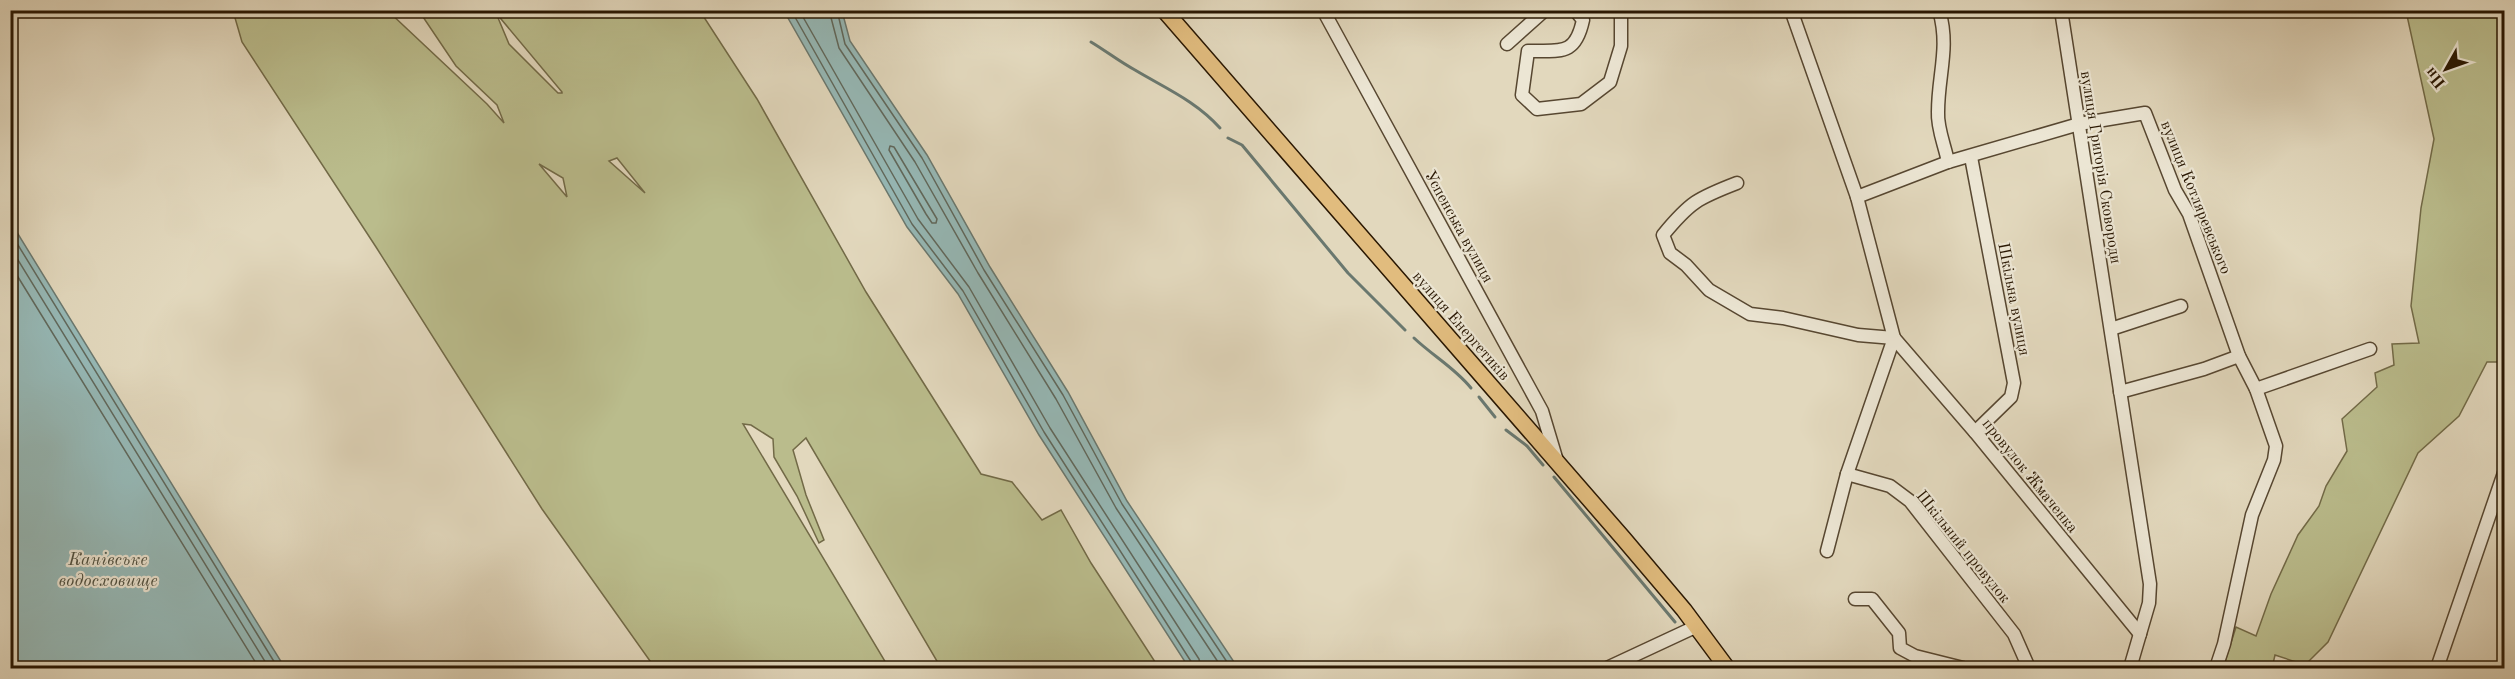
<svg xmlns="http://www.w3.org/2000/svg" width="2515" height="679" font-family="'Old Standard TT',serif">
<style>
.green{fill:#babc8c;stroke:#726a47;stroke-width:1.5;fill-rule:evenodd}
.water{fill:#96b9b7;stroke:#6a786f;stroke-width:1.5}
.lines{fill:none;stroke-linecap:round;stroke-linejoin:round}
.shore{stroke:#60685c;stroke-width:1.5}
.stream{stroke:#6a786f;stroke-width:3}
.minor-casing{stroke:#574731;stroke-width:15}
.major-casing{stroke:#291702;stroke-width:18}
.minor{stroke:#ece6d4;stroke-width:12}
.major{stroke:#e1bc7e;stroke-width:15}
.labels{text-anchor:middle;stroke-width:4.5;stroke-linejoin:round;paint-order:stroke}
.street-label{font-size:16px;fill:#291702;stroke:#ece6d4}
.water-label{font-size:18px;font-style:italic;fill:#4f5041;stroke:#ece6d4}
</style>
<rect width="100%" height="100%" fill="#e2d8bd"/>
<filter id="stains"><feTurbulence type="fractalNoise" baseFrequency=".00333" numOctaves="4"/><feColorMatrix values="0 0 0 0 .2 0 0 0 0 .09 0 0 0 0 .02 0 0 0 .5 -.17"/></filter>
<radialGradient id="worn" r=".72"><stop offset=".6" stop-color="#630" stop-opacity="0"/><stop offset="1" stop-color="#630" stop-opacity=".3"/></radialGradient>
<g class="green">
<path d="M233,11h155l99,93 17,19 -7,-18 -41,-39 -37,-55h281l57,88 109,193 115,182 31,8 30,38 19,-10 30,53 68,105h-218l-135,-230 -13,12 13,45 18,45 -5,3 -22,-47 -23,-39 -1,-18 -22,-14 -8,-1 146,244h-234l-113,-159 -166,-262 -134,-205zM496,13l66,79v1h-4l-49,-49zM617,158l28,35 -36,-32zM539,164l24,14 4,19z"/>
<path d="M2406,11h98v351h-17l-28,54 -41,37 -90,189 -23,23 -30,-10 -3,13h-49l13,-41 20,9 15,-42 27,-59 21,-29 7,-20 21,-35 -5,-32 35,-32 -2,-14 19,-8 -2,-21 27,-1 -8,-37 10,-98 13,-69z"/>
</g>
<g class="water">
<path d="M784,11h58l8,30 77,114 63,112 78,125 59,109 111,167h-49l-150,-233 -81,-141 -51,-67z"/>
<path d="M10,221l275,447h-274z"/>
</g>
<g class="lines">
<g class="shore">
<path d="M791,10l121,214 51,67 81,141 148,231 1,5"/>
<path d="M799,10l119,209 51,68 81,141 149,231 2,9"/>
<path d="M829,10l10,38 76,114 63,111 78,126 60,109 106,160"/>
<path d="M837,10l8,34 77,114 62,112 79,125 59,109 109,164"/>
<path d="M890,146l4,1 43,72 -1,4h-4l-6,-9 -37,-64z"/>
<path d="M10,232l268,436"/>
<path d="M10,247l259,421"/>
<path d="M10,264l249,404"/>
</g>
<g class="stream">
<path d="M1091,42c15,9 29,20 44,28 30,18 61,31 85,58"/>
<path d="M1228,138l14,7 106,128 57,57"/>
<path d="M1414,338c19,18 41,30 57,50"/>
<path d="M1479,397l16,20"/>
<path d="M1506,430l21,16 16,19"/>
<path d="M1554,477l121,145"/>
</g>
<defs>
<g id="minor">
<path d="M1323,10l219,401 15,50"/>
<path d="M1575,10l8,10c-8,37 -23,30 -55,31l-6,44 15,14 44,-5 29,-22 11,-36v-36"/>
<path d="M1791,10l66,187 37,141 -47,136 -20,77"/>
<path d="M1939,10c11,38 -1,64 -1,102 -1,16 7,34 10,50"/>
<path d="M2061,10l89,574 -1,19 -19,65"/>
<path d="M1507,44l38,-34"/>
<path d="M1971,157l43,226 -3,14 -36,35"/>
<path d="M1737,183c-39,15 -47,19 -74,52l7,18 16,12 23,25 41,24 33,4 75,17 36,3"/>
<path d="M1857,197l91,-35 131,-38 66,-11 30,77 14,24 50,142 17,33 20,57 -2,14 -22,55 -28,129 -8,24"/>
<path d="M2111,329l70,-23"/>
<path d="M1894,338l81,94 165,202"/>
<path d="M2256,389l114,-40"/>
<path d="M2120,392l84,-23 35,-13"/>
<path d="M1847,474l43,12 20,15 104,133 15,34"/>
<path d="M1855,599h17l27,34 1,15 15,8 48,12"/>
<path d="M1607,668l88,-41"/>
<path d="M2437,668l67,-195"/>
</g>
<path id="major" d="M1164,10l459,528 61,72 43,58"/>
</defs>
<use href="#minor" class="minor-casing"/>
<use href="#major" class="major-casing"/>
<use href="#minor" class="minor"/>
<use href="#major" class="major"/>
</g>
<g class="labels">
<g class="street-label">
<text transform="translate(2102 167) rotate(81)" y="6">вулиця Григорія Сковороди</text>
<text transform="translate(2197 197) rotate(68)" y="6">вулиця Котляревського</text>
<text transform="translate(1460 226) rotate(61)" y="6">Успенська вулиця</text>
<text transform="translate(2015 299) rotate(79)" y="6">Шкільна вулиця</text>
<text transform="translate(1462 325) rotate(49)" y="6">вулиця Енергетиків</text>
<text transform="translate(2031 475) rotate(51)" y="6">провулок Жмаченка</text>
<text transform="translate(1964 546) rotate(51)" y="6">Шкільний провулок</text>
</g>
<g class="water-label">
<text x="108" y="565">Канівське<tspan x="108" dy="21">водосховище</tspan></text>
</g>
</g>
<rect width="2515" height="679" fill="none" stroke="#e2d8bd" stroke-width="36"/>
<rect x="12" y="12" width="2491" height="655" fill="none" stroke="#291702" stroke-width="3"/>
<rect x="18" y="18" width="2479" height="643" fill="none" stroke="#291702" stroke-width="1.5"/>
<g transform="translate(2446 69) rotate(230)" stroke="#ece6d4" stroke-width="4.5" paint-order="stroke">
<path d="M0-4.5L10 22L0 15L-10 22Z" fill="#291702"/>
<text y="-9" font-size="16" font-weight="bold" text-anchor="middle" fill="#291702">Пн</text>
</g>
<rect width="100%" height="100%" filter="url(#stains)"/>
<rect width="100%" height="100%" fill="url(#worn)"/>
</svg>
